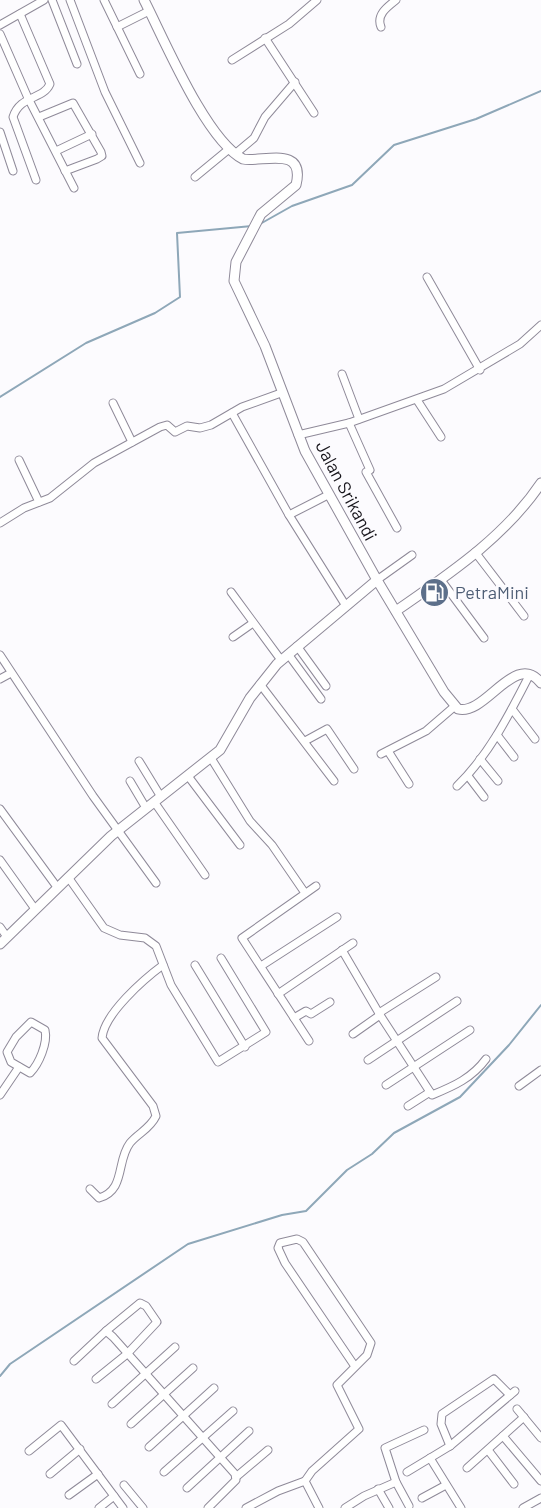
<svg xmlns="http://www.w3.org/2000/svg" width="541" height="1508" font-family="Barlow,sans-serif">
<style>
.lines{fill:none;stroke-linecap:round;stroke-linejoin:round}
.stream{stroke:#8ea7b8;stroke-width:2}
.street-casing{stroke:#8f8a99;stroke-width:9}
.secondary-casing{stroke:#8f8a99;stroke-width:11}
.street{stroke:#fff;stroke-width:7}
.secondary{stroke:#fff;stroke-width:9}
.labels{text-anchor:middle;stroke-width:6;stroke-linejoin:round;paint-order:stroke}
.street-label{font-size:18px;fill:#16141a;stroke:#fcfbfe}
.service-label{font-size:18px;fill:#4e5e75;stroke:#fcfbfe;text-anchor:start}
</style>
<rect width="100%" height="100%" fill="#fcfbfe"/>
<g class="lines">
<g class="stream">
<path d="M260,224l32,-18 60,-21 42,-40 82,-26 65,-28"/>
<path d="M0,397l86,-54 69,-30 25,-16 -3,-64 75,-7"/>
<path d="M0,1376l10,-12 178,-120 94,-29 24,-4 41,-41 25,-16 22,-21 66,-36 49,-52 32,-40"/>
</g>
<defs>
<g id="street">
<path d="M52,0l25,64"/>
<path d="M70,0l35,92 35,71"/>
<path d="M104,0l36,74"/>
<path d="M20,14l30,70c-7,16 -30,11 -37,33l23,63"/>
<path d="M0,25l44,-25"/>
<path d="M117,27l32,-16"/>
<path d="M381,27c-5,-12 6,-20 15,-27"/>
<path d="M0,34l28,64 46,90"/>
<path d="M265,38l49,75"/>
<path d="M232,60l57,-36 28,-24"/>
<path d="M39,117l34,-14 28,49 1,4 -5,3 -32,12"/>
<path d="M0,132l13,39"/>
<path d="M56,151l36,-17"/>
<path d="M235,154l19,-16 11,-21 30,-35"/>
<path d="M195,177l34,-28"/>
<path d="M427,277l53,93"/>
<path d="M342,374l17,45"/>
<path d="M417,400l24,37"/>
<path d="M113,403l19,39"/>
<path d="M232,413l57,102 57,91"/>
<path d="M349,423l21,47 -4,2 31,56"/>
<path d="M298,435l51,-12 95,-34 76,-45 21,-19"/>
<path d="M19,460l20,42"/>
<path d="M289,515l39,-20"/>
<path d="M0,523l24,-15 26,-10 44,-35 66,-36 7,-2 8,7 12,-6 13,2 11,-3 31,-18 39,-14"/>
<path d="M475,552l49,64"/>
<path d="M377,580l35,-25"/>
<path d="M441,580l43,58"/>
<path d="M231,592l50,68"/>
<path d="M233,637l20,-14"/>
<path d="M297,646l29,40"/>
<path d="M288,654l33,45"/>
<path d="M0,655l93,141 63,87"/>
<path d="M0,679l11,-6"/>
<path d="M260,684l74,97"/>
<path d="M512,709l23,30"/>
<path d="M497,735l17,22"/>
<path d="M305,741l22,-12 27,40"/>
<path d="M388,751l21,33"/>
<path d="M381,754l45,-23 29,-25"/>
<path d="M211,758l39,63 22,24 33,48"/>
<path d="M480,759l18,22"/>
<path d="M139,761l22,36"/>
<path d="M188,776l52,69"/>
<path d="M468,776l16,21"/>
<path d="M130,781l16,27"/>
<path d="M457,786c32,-31 53,-73 73,-112"/>
<path d="M155,803l50,72"/>
<path d="M0,809l57,78"/>
<path d="M0,860l35,49"/>
<path d="M68,877l36,51 16,7 25,3 11,8 15,39 47,77 48,-30 -45,-74"/>
<path d="M0,927l7,10"/>
<path d="M342,950l38,65 52,80c22,-9 40,-17 54,-36"/>
<path d="M195,965l50,82"/>
<path d="M261,966l76,-49"/>
<path d="M278,994l75,-51"/>
<path d="M379,1013l57,-36"/>
<path d="M294,1018l12,-7 5,3 19,-12"/>
<path d="M31,1022l14,8c3,13 -6,34 -15,43l-19,-11 -4,-10 9,-15z"/>
<path d="M353,1034l27,-19"/>
<path d="M309,1041l-67,-103 74,-52"/>
<path d="M368,1060l89,-59"/>
<path d="M386,1085l84,-55"/>
<path d="M519,1086l22,-16"/>
<path d="M0,1095l19,-28"/>
<path d="M408,1106l22,-14"/>
<path d="M90,1189l9,9c27,-8 17,-37 31,-55 8,-10 20,-14 26,-27l-3,-10 -51,-68c2,-24 42,-59 61,-73"/>
<path d="M74,1361l32,-30 7,6 122,137 1,6 -28,28"/>
<path d="M96,1379l31,-25 30,-32 -11,-16 -6,-3 -34,28"/>
<path d="M112,1404l63,-57"/>
<path d="M517,1409l24,29"/>
<path d="M131,1424l62,-56"/>
<path d="M503,1436l38,45"/>
<path d="M450,1446l-9,-22 1,-10 52,-35 16,16"/>
<path d="M149,1447l65,-59"/>
<path d="M488,1450l26,34"/>
<path d="M29,1451l32,-26 62,83"/>
<path d="M430,1458l31,50"/>
<path d="M467,1468l57,-51"/>
<path d="M164,1472l69,-61"/>
<path d="M407,1472l43,-26 65,-55"/>
<path d="M50,1474l30,-25"/>
<path d="M236,1477l32,-27"/>
<path d="M124,1485l19,23"/>
<path d="M187,1488l62,-57"/>
<path d="M378,1489l11,19"/>
<path d="M69,1495l29,-21"/>
<path d="M422,1498l24,-13"/>
<path d="M409,1506l-13,-24 -11,-34 39,-18"/>
<path d="M99,1508l15,-12"/>
<path d="M246,1508l32,-17 27,-10"/>
<path d="M319,1508l-14,-27 7,-10 47,-42 -22,-44 30,-30 4,-12 -68,-101 -6,-3 -17,4 -2,5 7,15 69,102"/>
<path d="M345,1508l19,-12 32,-14"/>
<path d="M523,1508l18,-10"/>
</g>
<g id="secondary">
<path d="M377,580l67,112 14,17c28,7 57,-59 83,-26"/>
<path d="M396,611c53,-37 109,-74 145,-128"/>
<path d="M0,944l111,-108 109,-86 30,-52 27,-34 100,-84 -72,-129 -40,-105 -31,-65 2,-19 25,-48 35,-29c10,-41 -35,-22 -53,-26 -37,-19 -79,-120 -99,-159"/>
</g>
</defs>
<use href="#street" class="street-casing"/>
<use href="#secondary" class="secondary-casing"/>
<use href="#street" class="street"/>
<use href="#secondary" class="secondary"/>
</g>
<defs>
<symbol id="fuel-disc" viewBox="-11 -11 22 22"><circle r="9.5" fill="#5c6f8a" stroke="#fcfbfe"/><path d="M-5.5-6h7V0h2V4h1.3V-2.5L3-4.5l.8-.8L6-3V5H2.5V1h-1V6h-7ZM-4.2-4.7v3.2H.2V-4.7Z" fill="#fff"/></symbol>
</defs>
<g fill-rule="evenodd">
<use href="#fuel-disc" x="418" y="576" width="33" height="33"/>
</g>
<g class="labels">
<g class="street-label">
<text transform="translate(346 491) rotate(62)" y="6">Jalan Srikandi</text>
</g>
<g class="service-label">
<text x="455" y="599">PetraMini</text>
</g>
</g>
</svg>
